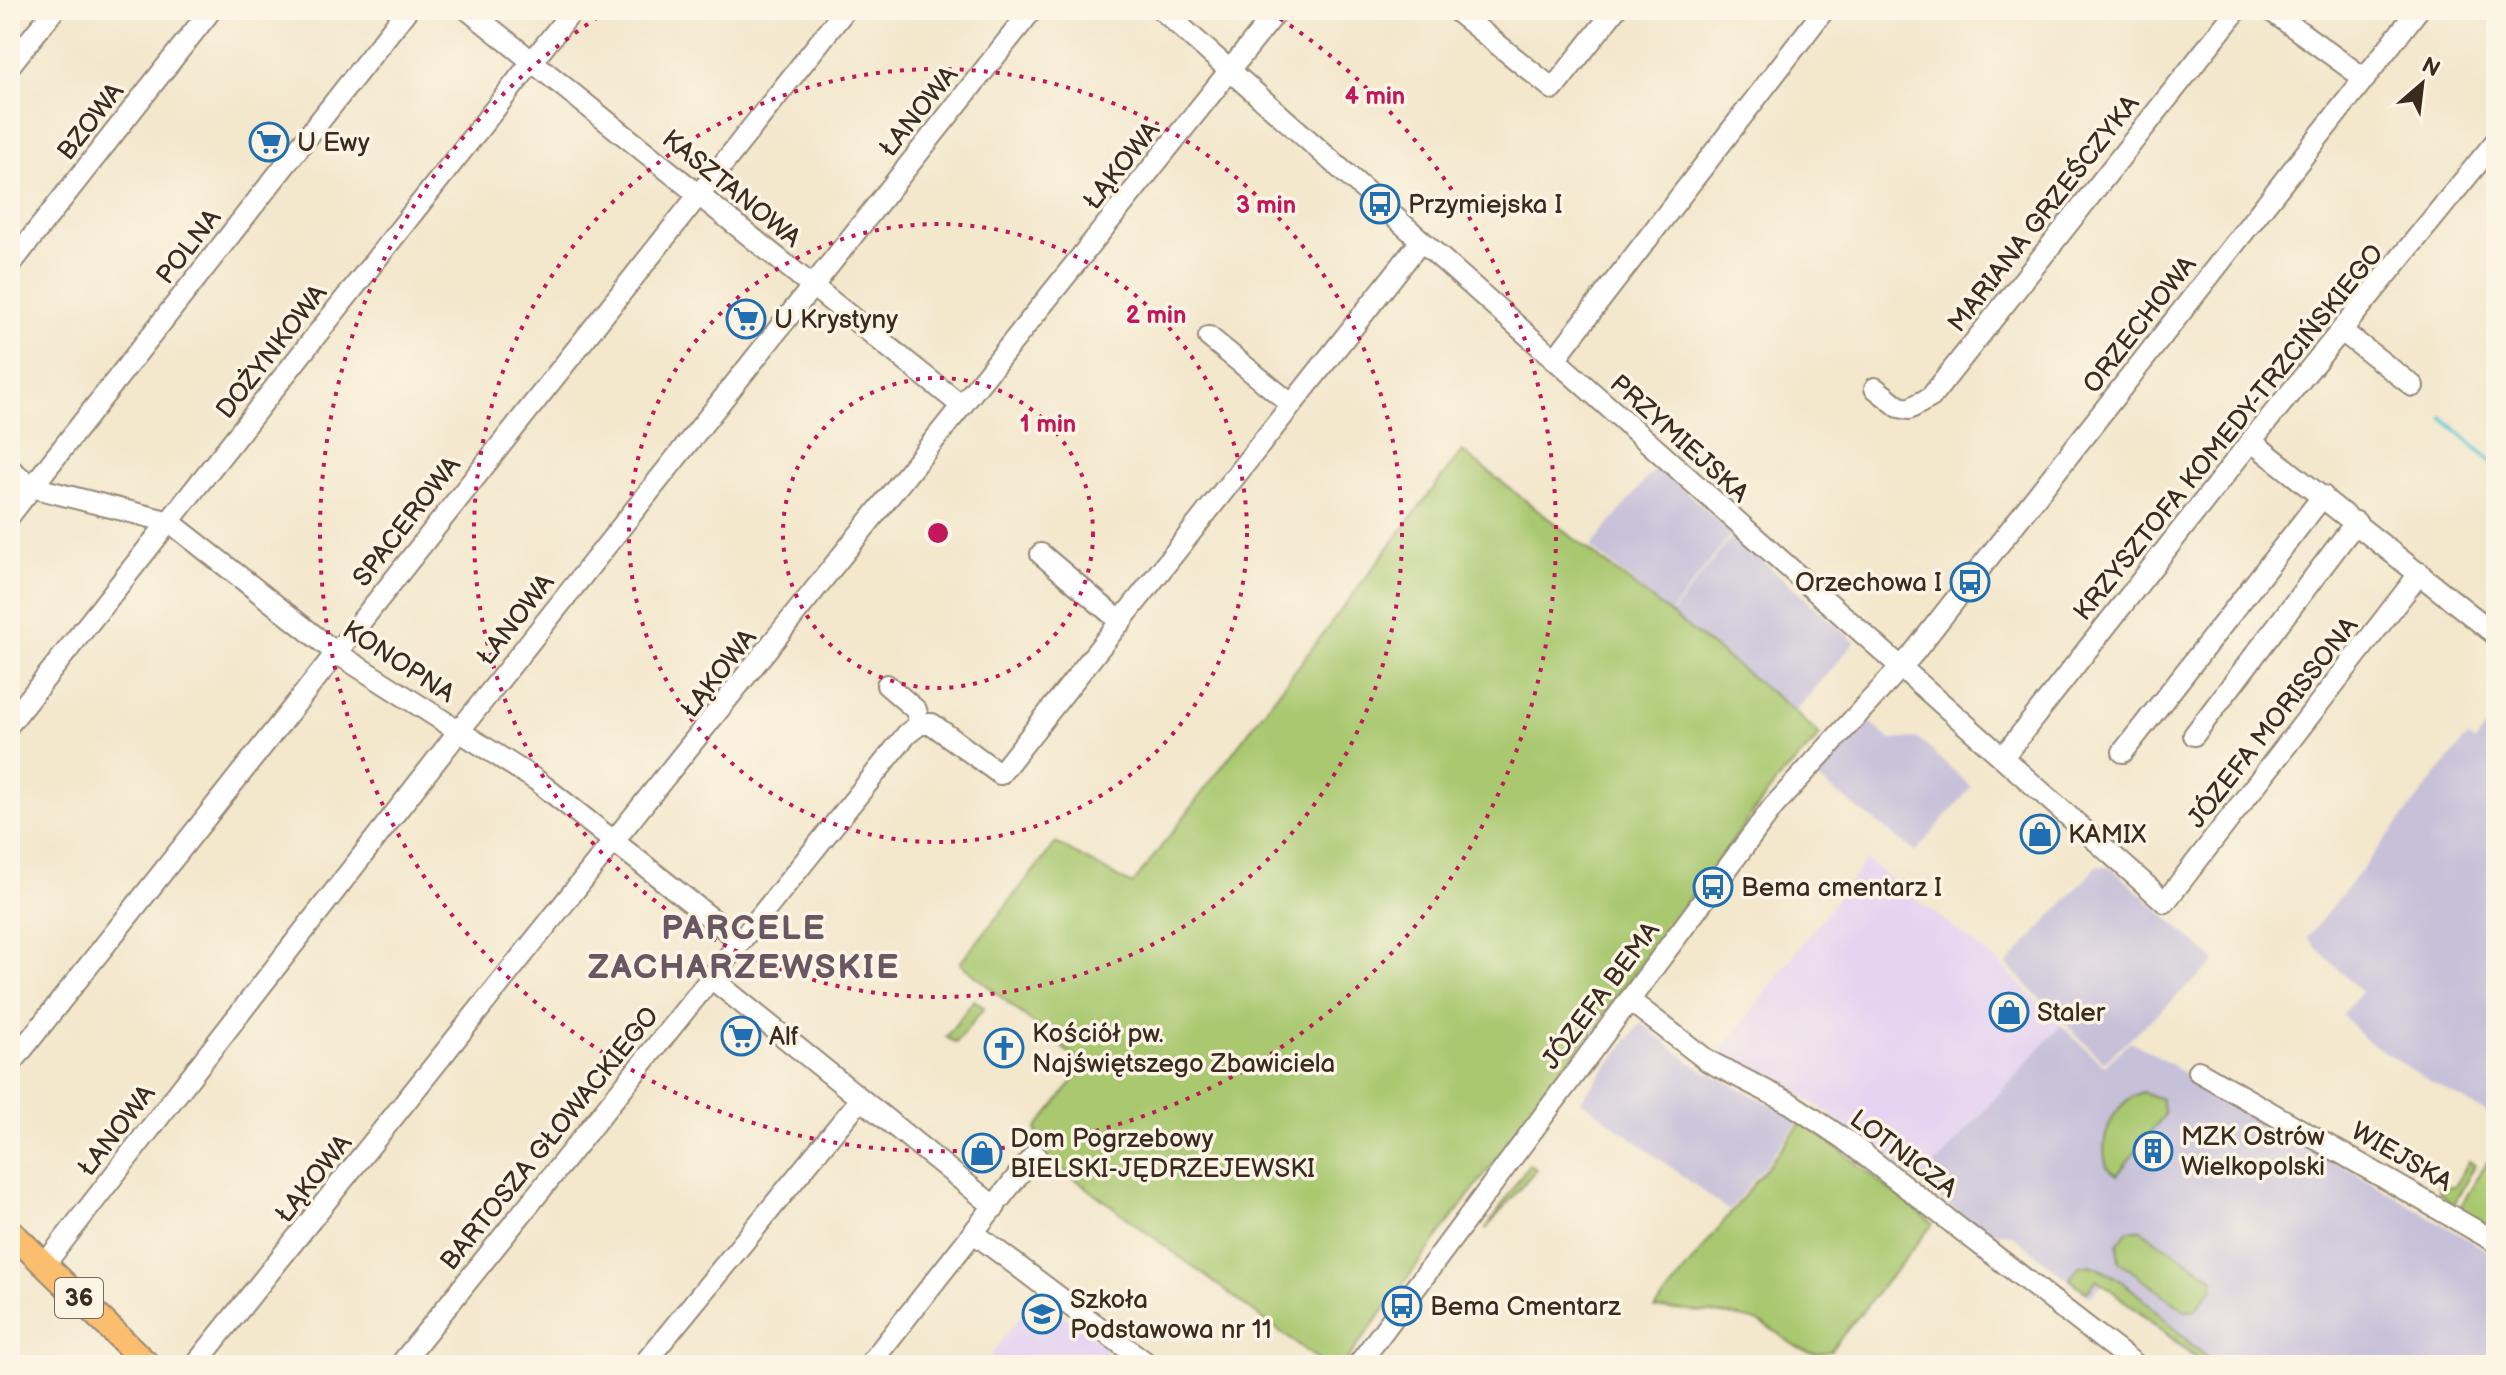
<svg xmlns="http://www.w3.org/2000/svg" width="2506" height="1375" font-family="'Balsamiq Sans',sans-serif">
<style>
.built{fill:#e4d3f1}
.industrial{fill:#c6c0d9}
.green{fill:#a9c870;stroke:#727947;stroke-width:2}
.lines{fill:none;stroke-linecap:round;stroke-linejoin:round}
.stream{stroke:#5bc5d6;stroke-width:4}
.minor-casing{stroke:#978875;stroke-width:24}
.major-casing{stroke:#978875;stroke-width:28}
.minor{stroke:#fff;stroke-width:20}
.major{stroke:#fbbd6e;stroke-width:24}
.ring{fill:none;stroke:#c2185b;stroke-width:4;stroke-dasharray:4 8}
.labels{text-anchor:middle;stroke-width:7;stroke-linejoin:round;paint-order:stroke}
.shield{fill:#fcf5e5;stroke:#75675a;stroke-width:2}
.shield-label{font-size:24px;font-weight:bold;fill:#3b2a1e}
.street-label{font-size:26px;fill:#3b2a1e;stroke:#fcf5e5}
.poi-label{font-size:26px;fill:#3b2a1e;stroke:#fcf5e5;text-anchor:start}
.district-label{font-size:34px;font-weight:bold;letter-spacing:2px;fill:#695863;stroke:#fcf5e5}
.centre{fill:#c2185b;stroke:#fcf5e5;stroke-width:4}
.ring-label{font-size:24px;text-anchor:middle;font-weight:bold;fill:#c2185b;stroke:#fcf5e5;stroke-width:7;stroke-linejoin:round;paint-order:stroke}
</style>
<rect width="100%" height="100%" fill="#fcf5e5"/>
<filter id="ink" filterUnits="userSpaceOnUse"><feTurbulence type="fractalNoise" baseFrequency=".0125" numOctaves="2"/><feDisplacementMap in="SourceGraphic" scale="16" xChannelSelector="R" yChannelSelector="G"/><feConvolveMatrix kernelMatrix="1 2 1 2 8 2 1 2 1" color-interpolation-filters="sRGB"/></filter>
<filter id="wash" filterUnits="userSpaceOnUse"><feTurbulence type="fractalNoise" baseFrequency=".006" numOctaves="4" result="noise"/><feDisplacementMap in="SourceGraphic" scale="32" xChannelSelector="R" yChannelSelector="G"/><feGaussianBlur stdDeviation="1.8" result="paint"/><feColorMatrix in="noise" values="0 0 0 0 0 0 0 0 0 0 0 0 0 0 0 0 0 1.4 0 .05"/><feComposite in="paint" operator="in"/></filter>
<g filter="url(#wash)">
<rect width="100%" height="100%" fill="#f3e7cc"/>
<g class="built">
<path d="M1866,860l132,102 63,63 -142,158 -106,-81 -95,-47z"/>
<path d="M1036,1296l70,51 -2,3 5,4 3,-3 18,14h-147z"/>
</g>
<g class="industrial">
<path d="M1657,466l75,67 -62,80 -79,-66z"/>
<path d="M1733,535l122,107 -60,70 -124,-98z"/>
<path d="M2496,714v404l-68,-38 -65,-42 -21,-24 19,-22 -54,-54 160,-201 8,5z"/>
<path d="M1864,718l27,22 27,-2 53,49 -55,65 -103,-77z"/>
<path d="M2097,866l15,2 104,93 -112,101 -97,-97z"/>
<path d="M1641,1023l56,44 104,52 -72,92 -148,-111z"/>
<path d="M2061,1025l43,41 27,-25 365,215v109h-296l-98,-82 -12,14 -79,-63 -28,-2 -64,-49z"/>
</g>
<g class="green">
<path d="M1462,451l330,258 28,27 -43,45 -434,584h-18l-294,-219 8,-5 -3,-12 49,-63 -125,-103 96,-120 76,42z"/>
<path d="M974,1000l10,8 -28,35 -10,-6z"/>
<path d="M2142,1092l19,7 4,15 -48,61 -10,-8c-9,-28 6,-64 35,-75z"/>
<path d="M1803,1121l130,103 -103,127c-30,9 -43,-15 -67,-27 -18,-10 -85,-14 -108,-15z"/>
<path d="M2469,1161l6,4 -22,41 -14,-14v-7l16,1z"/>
<path d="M2487,1162l9,5v63l-37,-21z"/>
<path d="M1529,1164l7,5 -50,60z"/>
<path d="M2128,1230h13l72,48v10l-18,22h-11l-65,-49 -2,-16z"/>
<path d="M2087,1265c40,7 87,68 121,94l-3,5 -108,-85 -11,13 -16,-13 9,-13z"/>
</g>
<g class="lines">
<path class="stream" d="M2443,418l53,48"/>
</g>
</g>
<g filter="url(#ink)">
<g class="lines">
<defs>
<g id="minor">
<path d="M468,10l494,396"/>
<path d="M1162,10l1003,892 255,-329"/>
<path d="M1455,10l98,79 62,-79"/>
<path d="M2270,10l95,69"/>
<path d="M10,65l44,-55"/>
<path d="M10,265l201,-255"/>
<path d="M2343,332l70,54"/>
<path d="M1209,337l82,67"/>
<path d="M1554,360l270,-350"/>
<path d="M1875,388l24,19 10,2 22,-12 306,-387"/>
<path d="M2251,441l245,194"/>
<path d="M10,469l22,18 138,35 165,130 201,128 204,161"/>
<path d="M10,515l397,-505"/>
<path d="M1041,554l80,68"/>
<path d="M887,685l29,25 4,14"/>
<path d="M10,723l563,-713"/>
<path d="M2194,735l162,-213"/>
<path d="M2123,752l200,-256"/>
<path d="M2003,757l248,-316 245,-300"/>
<path d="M711,978l284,229"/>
<path d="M1629,1000l79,61 82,42 54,36 292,226"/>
<path d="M10,1065l835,-1055"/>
<path d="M2198,1071l298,171"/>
<path d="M974,1233l175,132"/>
<path d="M45,1264l414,-533 573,-721"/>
<path d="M195,1365l1083,-1355"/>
<path d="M400,1365l507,-631 13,-10h12l68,50 421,-533"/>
<path d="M643,1365l216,-264"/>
<path d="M869,1365l166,-211"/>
<path d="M1358,1365l415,-558 139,-152 506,-645"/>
</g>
<path id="major" d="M10,1231l138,134"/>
</defs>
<use href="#minor" class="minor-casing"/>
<use href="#major" class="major-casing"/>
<use href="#minor" class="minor"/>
<use href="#major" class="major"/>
</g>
</g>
<g class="ring">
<circle cx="938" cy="533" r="155"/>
<circle cx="938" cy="533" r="309"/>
<circle cx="938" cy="533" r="464"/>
<path d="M1270 12A618 618 0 1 1 606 12"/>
</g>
<defs>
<symbol id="supermarket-ring" viewBox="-11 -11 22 22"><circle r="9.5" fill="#fcf5e5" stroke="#1f6fb2" stroke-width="1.5"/><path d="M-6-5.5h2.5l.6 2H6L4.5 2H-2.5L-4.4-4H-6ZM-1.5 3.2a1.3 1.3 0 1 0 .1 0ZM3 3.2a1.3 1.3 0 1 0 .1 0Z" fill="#1f6fb2"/></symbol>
<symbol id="bus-ring" viewBox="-11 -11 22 22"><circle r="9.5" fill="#fcf5e5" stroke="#1f6fb2" stroke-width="1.5"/><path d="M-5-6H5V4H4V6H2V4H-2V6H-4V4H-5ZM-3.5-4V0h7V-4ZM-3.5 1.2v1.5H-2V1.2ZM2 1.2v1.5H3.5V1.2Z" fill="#1f6fb2"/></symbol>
<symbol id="shop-ring" viewBox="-11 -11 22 22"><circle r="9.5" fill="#fcf5e5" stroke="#1f6fb2" stroke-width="1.5"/><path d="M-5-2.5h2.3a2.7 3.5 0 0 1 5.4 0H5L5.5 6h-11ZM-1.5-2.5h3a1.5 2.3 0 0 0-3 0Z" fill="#1f6fb2"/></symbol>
<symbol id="church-ring" viewBox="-11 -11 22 22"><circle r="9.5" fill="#fcf5e5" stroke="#1f6fb2" stroke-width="1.5"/><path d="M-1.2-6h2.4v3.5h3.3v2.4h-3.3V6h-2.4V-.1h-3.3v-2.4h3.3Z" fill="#1f6fb2"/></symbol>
<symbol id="building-ring" viewBox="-11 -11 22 22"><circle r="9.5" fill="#fcf5e5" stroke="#1f6fb2" stroke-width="1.5"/><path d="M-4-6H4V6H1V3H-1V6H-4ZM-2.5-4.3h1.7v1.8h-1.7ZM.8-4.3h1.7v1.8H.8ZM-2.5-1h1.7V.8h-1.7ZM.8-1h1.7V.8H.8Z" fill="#1f6fb2"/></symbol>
<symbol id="school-ring" viewBox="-11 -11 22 22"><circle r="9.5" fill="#fcf5e5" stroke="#1f6fb2" stroke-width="1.5"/><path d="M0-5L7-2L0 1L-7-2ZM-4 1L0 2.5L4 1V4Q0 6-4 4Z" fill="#1f6fb2"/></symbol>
</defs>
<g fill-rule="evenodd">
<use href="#supermarket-ring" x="247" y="120" width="44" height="44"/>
<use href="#bus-ring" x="1358" y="182" width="44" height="44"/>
<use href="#supermarket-ring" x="724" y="297" width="44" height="44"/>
<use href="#bus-ring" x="1948" y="560" width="44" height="44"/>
<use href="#shop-ring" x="2018" y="812" width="44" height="44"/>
<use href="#bus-ring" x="1691" y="865" width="44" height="44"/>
<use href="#shop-ring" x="1987" y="990" width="44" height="44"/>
<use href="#supermarket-ring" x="719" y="1014" width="44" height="44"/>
<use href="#church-ring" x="982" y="1026" width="44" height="44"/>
<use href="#building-ring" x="2131" y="1129" width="44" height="44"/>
<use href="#shop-ring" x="960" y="1131" width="44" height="44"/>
<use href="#bus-ring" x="1380" y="1284" width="44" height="44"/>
<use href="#school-ring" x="1020" y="1292" width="44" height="44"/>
</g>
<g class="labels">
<rect class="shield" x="55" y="1278" width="48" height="40" rx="6"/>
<g class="shield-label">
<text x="79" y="1306">36</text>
</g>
<g class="street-label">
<text transform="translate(918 111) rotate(-51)" y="9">ŁANOWA</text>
<text transform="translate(90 121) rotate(-52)" y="9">BZOWA</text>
<text transform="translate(1121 165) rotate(-51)" y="9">ŁĄKOWA</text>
<text transform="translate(732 188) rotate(39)" y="9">KASZTANOWA</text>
<text transform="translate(2043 213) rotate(-52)" y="9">MARIANA GRZEŚCZYKA</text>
<text transform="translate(188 246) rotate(-52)" y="9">POLNA</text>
<text transform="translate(2139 324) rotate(-52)" y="9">ORZECHOWA</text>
<text transform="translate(271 351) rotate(-52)" y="9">DOŻYNKOWA</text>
<text transform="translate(2228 432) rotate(-51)" y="9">KRZYSZTOFA KOMEDY-TRZCIŃSKIEGO</text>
<text transform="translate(1680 438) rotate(42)" y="9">PRZYMIEJSKA</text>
<text transform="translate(406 521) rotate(-52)" y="9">SPACEROWA</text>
<text transform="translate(515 619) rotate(-52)" y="9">ŁANOWA</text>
<text transform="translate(399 661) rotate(33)" y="9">KONOPNA</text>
<text transform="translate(718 673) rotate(-52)" y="9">ŁĄKOWA</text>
<text transform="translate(2272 722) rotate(-52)" y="9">JÓZEFA MORISSONA</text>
<text transform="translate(1600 995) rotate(-53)" y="9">JÓZEFA BEMA</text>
<text transform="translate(116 1130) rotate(-52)" y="9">ŁANOWA</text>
<text transform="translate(549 1138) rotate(-51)" y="9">BARTOSZA GŁOWACKIEGO</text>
<text transform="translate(1904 1153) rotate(37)" y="9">LOTNICZA</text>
<text transform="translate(2402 1156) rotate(30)" y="9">WIEJSKA</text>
<text transform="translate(313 1178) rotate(-51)" y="9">ŁĄKOWA</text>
</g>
<g class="poi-label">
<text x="297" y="151">U Ewy</text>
<text x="1408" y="213">Przymiejska I</text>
<text x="774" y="328">U Krystyny</text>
<text x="1942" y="591" text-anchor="end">Orzechowa I</text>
<text x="2068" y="843">KAMIX</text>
<text x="1741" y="896">Bema cmentarz I</text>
<text x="2037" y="1021">Staler</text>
<text x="1032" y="1042">Kościół pw.<tspan x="1032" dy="30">Najświętszego Zbawiciela</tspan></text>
<text x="769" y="1045">Alf</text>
<text x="2181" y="1145">MZK Ostrów<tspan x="2181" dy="30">Wielkopolski</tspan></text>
<text x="1010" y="1147">Dom Pogrzebowy<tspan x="1010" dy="30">BIELSKI-JĘDRZEJEWSKI</tspan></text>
<text x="1070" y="1308">Szkoła<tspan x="1070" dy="30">Podstawowa nr 11</tspan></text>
<text x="1430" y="1315">Bema Cmentarz</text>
</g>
<g class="district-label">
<text x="744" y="939">PARCELE<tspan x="744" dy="39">ZACHARZEWSKIE</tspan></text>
</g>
</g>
<circle cx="938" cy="533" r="12" class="centre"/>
<g class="ring-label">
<text x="1375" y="104">4 min</text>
<text x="1266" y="213">3 min</text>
<text x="1156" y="323">2 min</text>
<text x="1048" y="432">1 min</text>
</g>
<rect width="2506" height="1375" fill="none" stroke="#fcf5e5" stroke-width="40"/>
<g transform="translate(2422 84) rotate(28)" stroke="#fcf5e5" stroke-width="6" paint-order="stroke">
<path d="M0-6L14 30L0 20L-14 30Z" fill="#3b2a1e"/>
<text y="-12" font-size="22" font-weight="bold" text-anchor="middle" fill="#3b2a1e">N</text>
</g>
</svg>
